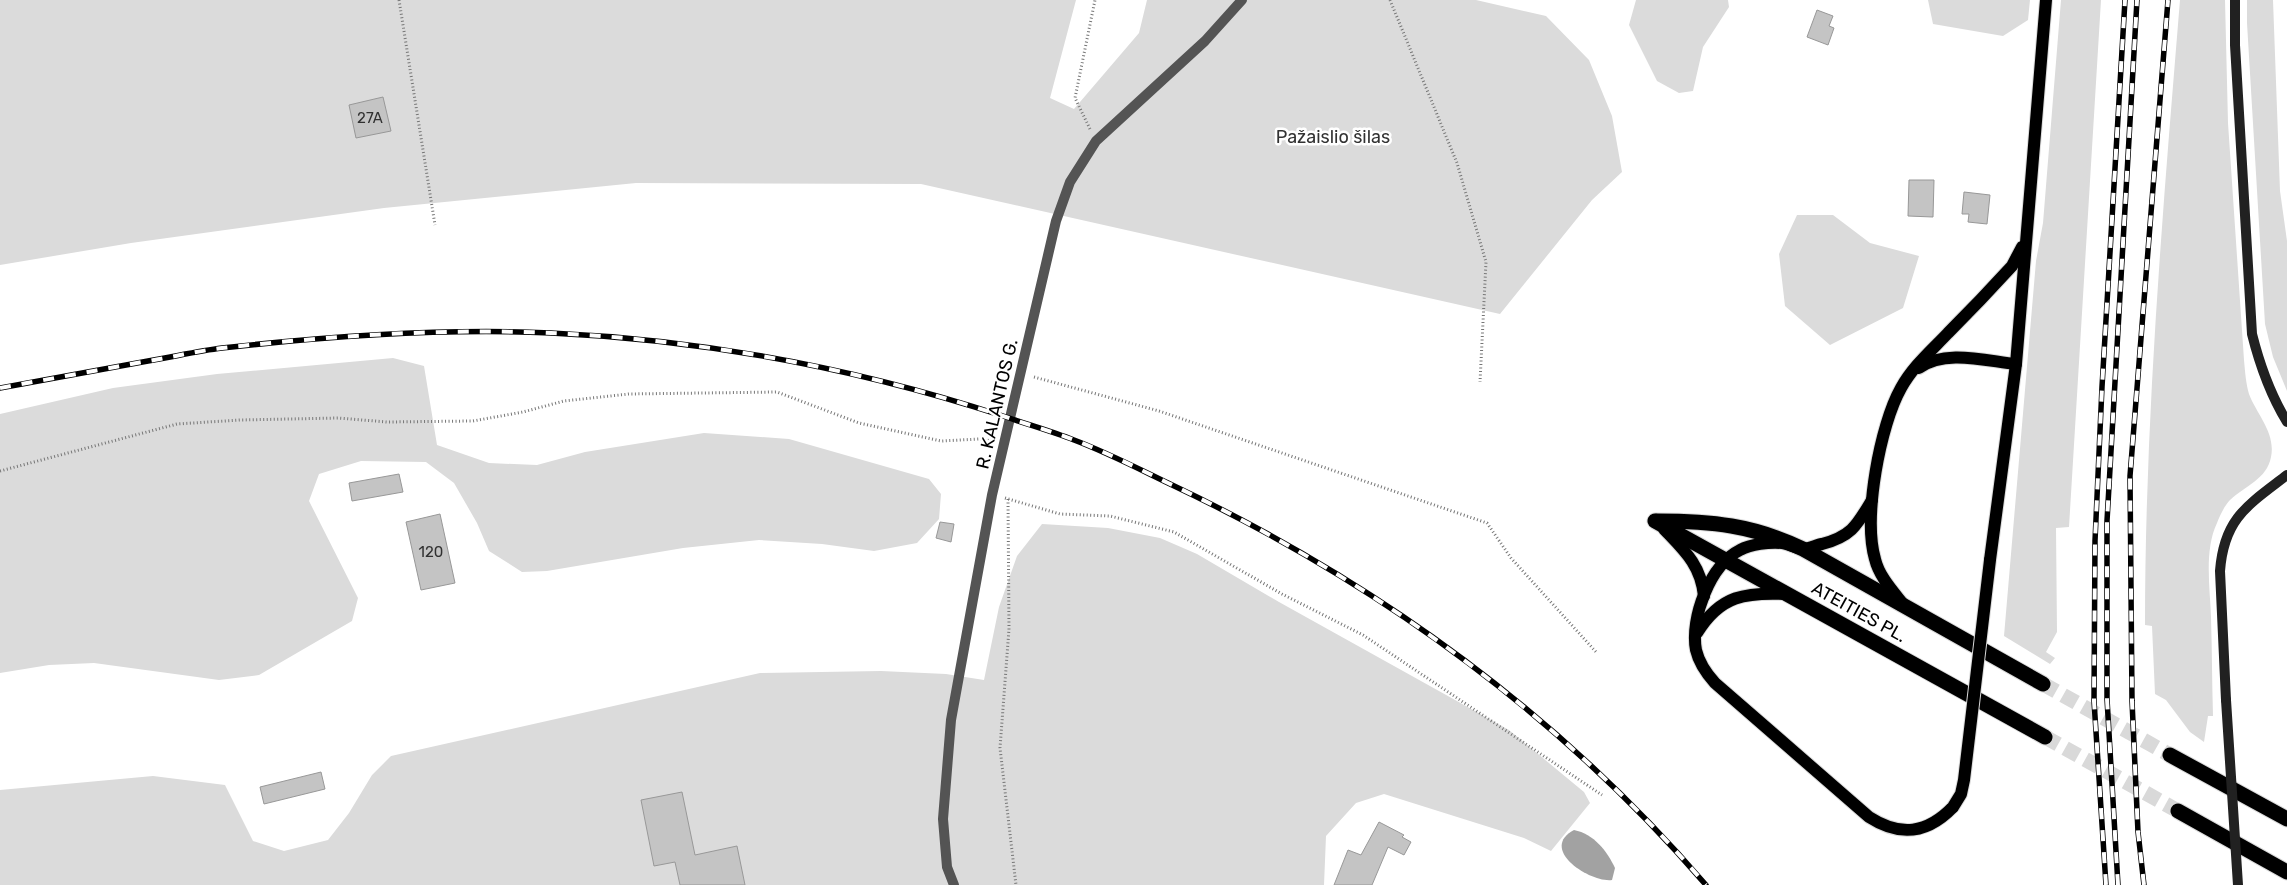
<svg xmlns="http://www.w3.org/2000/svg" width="2287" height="885" font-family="Rubik,sans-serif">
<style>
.green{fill:#dbdbdb}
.water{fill:#a2a2a2}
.building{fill:#c4c4c4;stroke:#989898}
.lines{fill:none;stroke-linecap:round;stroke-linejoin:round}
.highway-tunnel{stroke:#d9d9d9;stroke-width:15;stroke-dasharray:15 8;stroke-linecap:butt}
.primary-casing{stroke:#dbdbdb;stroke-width:14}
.highway-casing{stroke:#dbdbdb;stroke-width:17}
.path{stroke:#767676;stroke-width:3;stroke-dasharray:1 2.5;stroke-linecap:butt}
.street{stroke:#545454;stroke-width:10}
.secondary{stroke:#212121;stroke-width:10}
.primary{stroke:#000;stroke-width:12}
.highway{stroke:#000;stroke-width:15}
.rail-casing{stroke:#000;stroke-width:5.5}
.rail{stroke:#fff;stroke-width:4;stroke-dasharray:11;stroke-linecap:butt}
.primary-bridge-casing{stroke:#dbdbdb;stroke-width:14;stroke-linecap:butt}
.secondary-bridge{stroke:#212121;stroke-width:10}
.primary-bridge{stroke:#000;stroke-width:12}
.labels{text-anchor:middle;stroke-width:5;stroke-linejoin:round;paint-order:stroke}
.number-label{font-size:15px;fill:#313131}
.park-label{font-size:18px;fill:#323232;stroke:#fff}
.street-label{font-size:18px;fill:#000;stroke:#fff}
</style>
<rect width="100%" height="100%" fill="#fff"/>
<g class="green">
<path d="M0,0h1076l-26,98 24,11 65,-76 8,-33h329l70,16 43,44 23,56 10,56 -30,28 -92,114 -579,-130 -285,-1 -252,25 -253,35 -131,22z"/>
<path d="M1636,0h92l1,7 -26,40 -10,44 -14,2 -22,-12 -28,-56z"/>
<path d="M1928,0h102l-2,20 -25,16 -70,-12z"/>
<path d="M2061,0h40l-32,527 -13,1 1,104 -11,20 9,6 -5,6 -46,-28 32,-375 7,-38z"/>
<path d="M2180,0h45l3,123 16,237c1,11 2,24 5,34 8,21 27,39 22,63 -4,22 -26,29 -41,43 -5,5 -10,15 -13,23 -13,27 -7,65 -6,94 1,33 1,66 2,99h-5l-4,26 -14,-10 -24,-32 -11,-6 -3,-68 -7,-1c0,-208 18,-417 35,-625z"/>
<path d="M2247,0h26l7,191 7,50v150l-14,-34 -8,-33 -18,-301z"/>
<path d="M1797,215h36l37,28 49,13 -16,52 -73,37 -45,-39 -6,-52z"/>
<path d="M393,358l31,8 13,79 52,18 48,2 48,-13 119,-19 85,6 140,40 12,15 -2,25 -22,24 -43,8 -52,-7 -63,-4 -76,8 -136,23 -25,1 -33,-21 -12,-28 -23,-40 -28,-21 -65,-1 -42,13 -10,27 49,97 -6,23 -93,54 -40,5 -125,-17 -45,2 -49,8v-259l113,-26 104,-14z"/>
<path d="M1042,524l66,4 52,10 37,16 82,48 230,128 75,62 6,11 -39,48 -27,-13 -140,-44 -28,9 -30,33 -2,49h-1324v-95l153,-14 72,9 28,56 31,10 44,-11 21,-27 23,-38 19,-19 369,-83 121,-2 65,3 38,6 15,-73 18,-51z"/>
</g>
<path class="water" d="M1574,830c20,4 33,21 41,38l-3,12c-22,3 -74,-31 -38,-50z"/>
<g class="building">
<path d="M1817,10l16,6 -4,10 5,2 -6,17 -21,-8z"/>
<path d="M383,97l8,34 -35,7 -7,-33z"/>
<path d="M1909,180h25l-1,37 -25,-1z"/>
<path d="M1964,192l26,3 -3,29 -19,-2 1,-8h-7z"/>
<path d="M399,474l4,18 -51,9 -3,-18z"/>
<path d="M440,514l15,69 -34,7 -15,-68z"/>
<path d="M940,522l14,2 -3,18 -15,-4z"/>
<path d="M321,772l4,17 -61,15 -4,-17z"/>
<path d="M682,792l13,63 42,-9 8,39h-65l-5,-23 -21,4 -13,-66z"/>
<path d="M1379,822l25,13 -2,2 9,5 -7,13 -16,-8 -16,38h-38l14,-35 13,5z"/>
</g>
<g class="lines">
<g class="highway-tunnel">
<path d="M2043,684l127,71"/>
<path d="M2045,737l133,74"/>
</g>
<defs>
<g id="primary">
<path d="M1919,368c26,-19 67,-7 97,-4"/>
<path d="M1872,500c-15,25 -20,36 -50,44 -5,1 -12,4 -18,5 -7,0 -15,-5 -22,-6 -13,-1 -31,1 -42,7 -30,15 -50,68 -44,100 3,13 10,23 19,33l154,134c31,20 58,17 84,-10"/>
<path d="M1664,529c20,21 37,36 40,67"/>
<path d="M1990,560l26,-196 30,-364"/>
<path d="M1903,604c-11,-14 -24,-28 -28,-45 -12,-42 5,-134 26,-171 12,-22 31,-38 47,-55 22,-22 43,-44 64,-67l10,-19"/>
<path d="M1697,633c23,-38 49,-41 90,-39"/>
</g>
<g id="highway">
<path d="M1655,521l390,216"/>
<path d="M1657,521c54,0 96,4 146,28l240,135"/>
<path d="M2170,755l117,64"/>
<path d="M2178,811l109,61"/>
</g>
</defs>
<use href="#primary" class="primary-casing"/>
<use href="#highway" class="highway-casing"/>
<g class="path">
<path d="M399,0l36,225"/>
<path d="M1390,0l67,163 29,99 -6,120"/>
<path d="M1090,129l-15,-31 20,-98"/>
<path d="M1034,377l125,34 328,112 24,35 86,95"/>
<path d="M0,471l177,-47 63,-4 98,-2 49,4 86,-1 50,-9 41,-11 65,-7 148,-2 82,31 82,18 38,-2 13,2"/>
<path d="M1005,498l55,16 50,2 64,16 108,62 81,41 239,160"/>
<path d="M1008,499l1,130 -9,119 16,137"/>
</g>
<path class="street" d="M954,885l-7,-18 -4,-48 8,-99 41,-225 64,-274 14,-39 26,-41 109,-100 37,-41"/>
<g class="secondary">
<path d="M2235,0v45l17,289c8,32 18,60 35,88"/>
<path d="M2226,700l-6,-129c4,-53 28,-66 67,-96"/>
</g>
<use href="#primary" class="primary"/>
<use href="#highway" class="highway"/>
<defs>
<g id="rail">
<path d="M0,388c49,-9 99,-18 148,-27 25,-4 49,-10 74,-13 109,-12 220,-20 329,-15 153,7 305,35 452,83 23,8 48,15 71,24 32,12 63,28 94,43 205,97 390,230 538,402"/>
<path d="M2106,885l-12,-184 1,-160 7,-154 23,-387"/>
<path d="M2118,885l-11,-186v-178l30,-521"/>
<path d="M2144,885l-6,-53 -6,-131 -2,-225 38,-476"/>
</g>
</defs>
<use href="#rail" class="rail-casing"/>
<use href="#rail" class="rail"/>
<defs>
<path id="primary-bridge" d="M1953,807l8,-13 3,-14 26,-220"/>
</defs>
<use href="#primary-bridge" class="primary-bridge-casing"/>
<path class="secondary-bridge" d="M2226,700l12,185"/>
<use href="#primary-bridge" class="primary-bridge"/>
</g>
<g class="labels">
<g class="number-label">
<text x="370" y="123">27A</text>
<text x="431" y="557">120</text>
</g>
<g class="park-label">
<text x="1333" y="143">Pažaislio šilas</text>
</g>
<g class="street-label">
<text transform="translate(997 404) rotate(-77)" y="6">R. KALANTOS G.</text>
<text transform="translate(1859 612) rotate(29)" y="6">ATEITIES PL.</text>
</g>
</g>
</svg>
